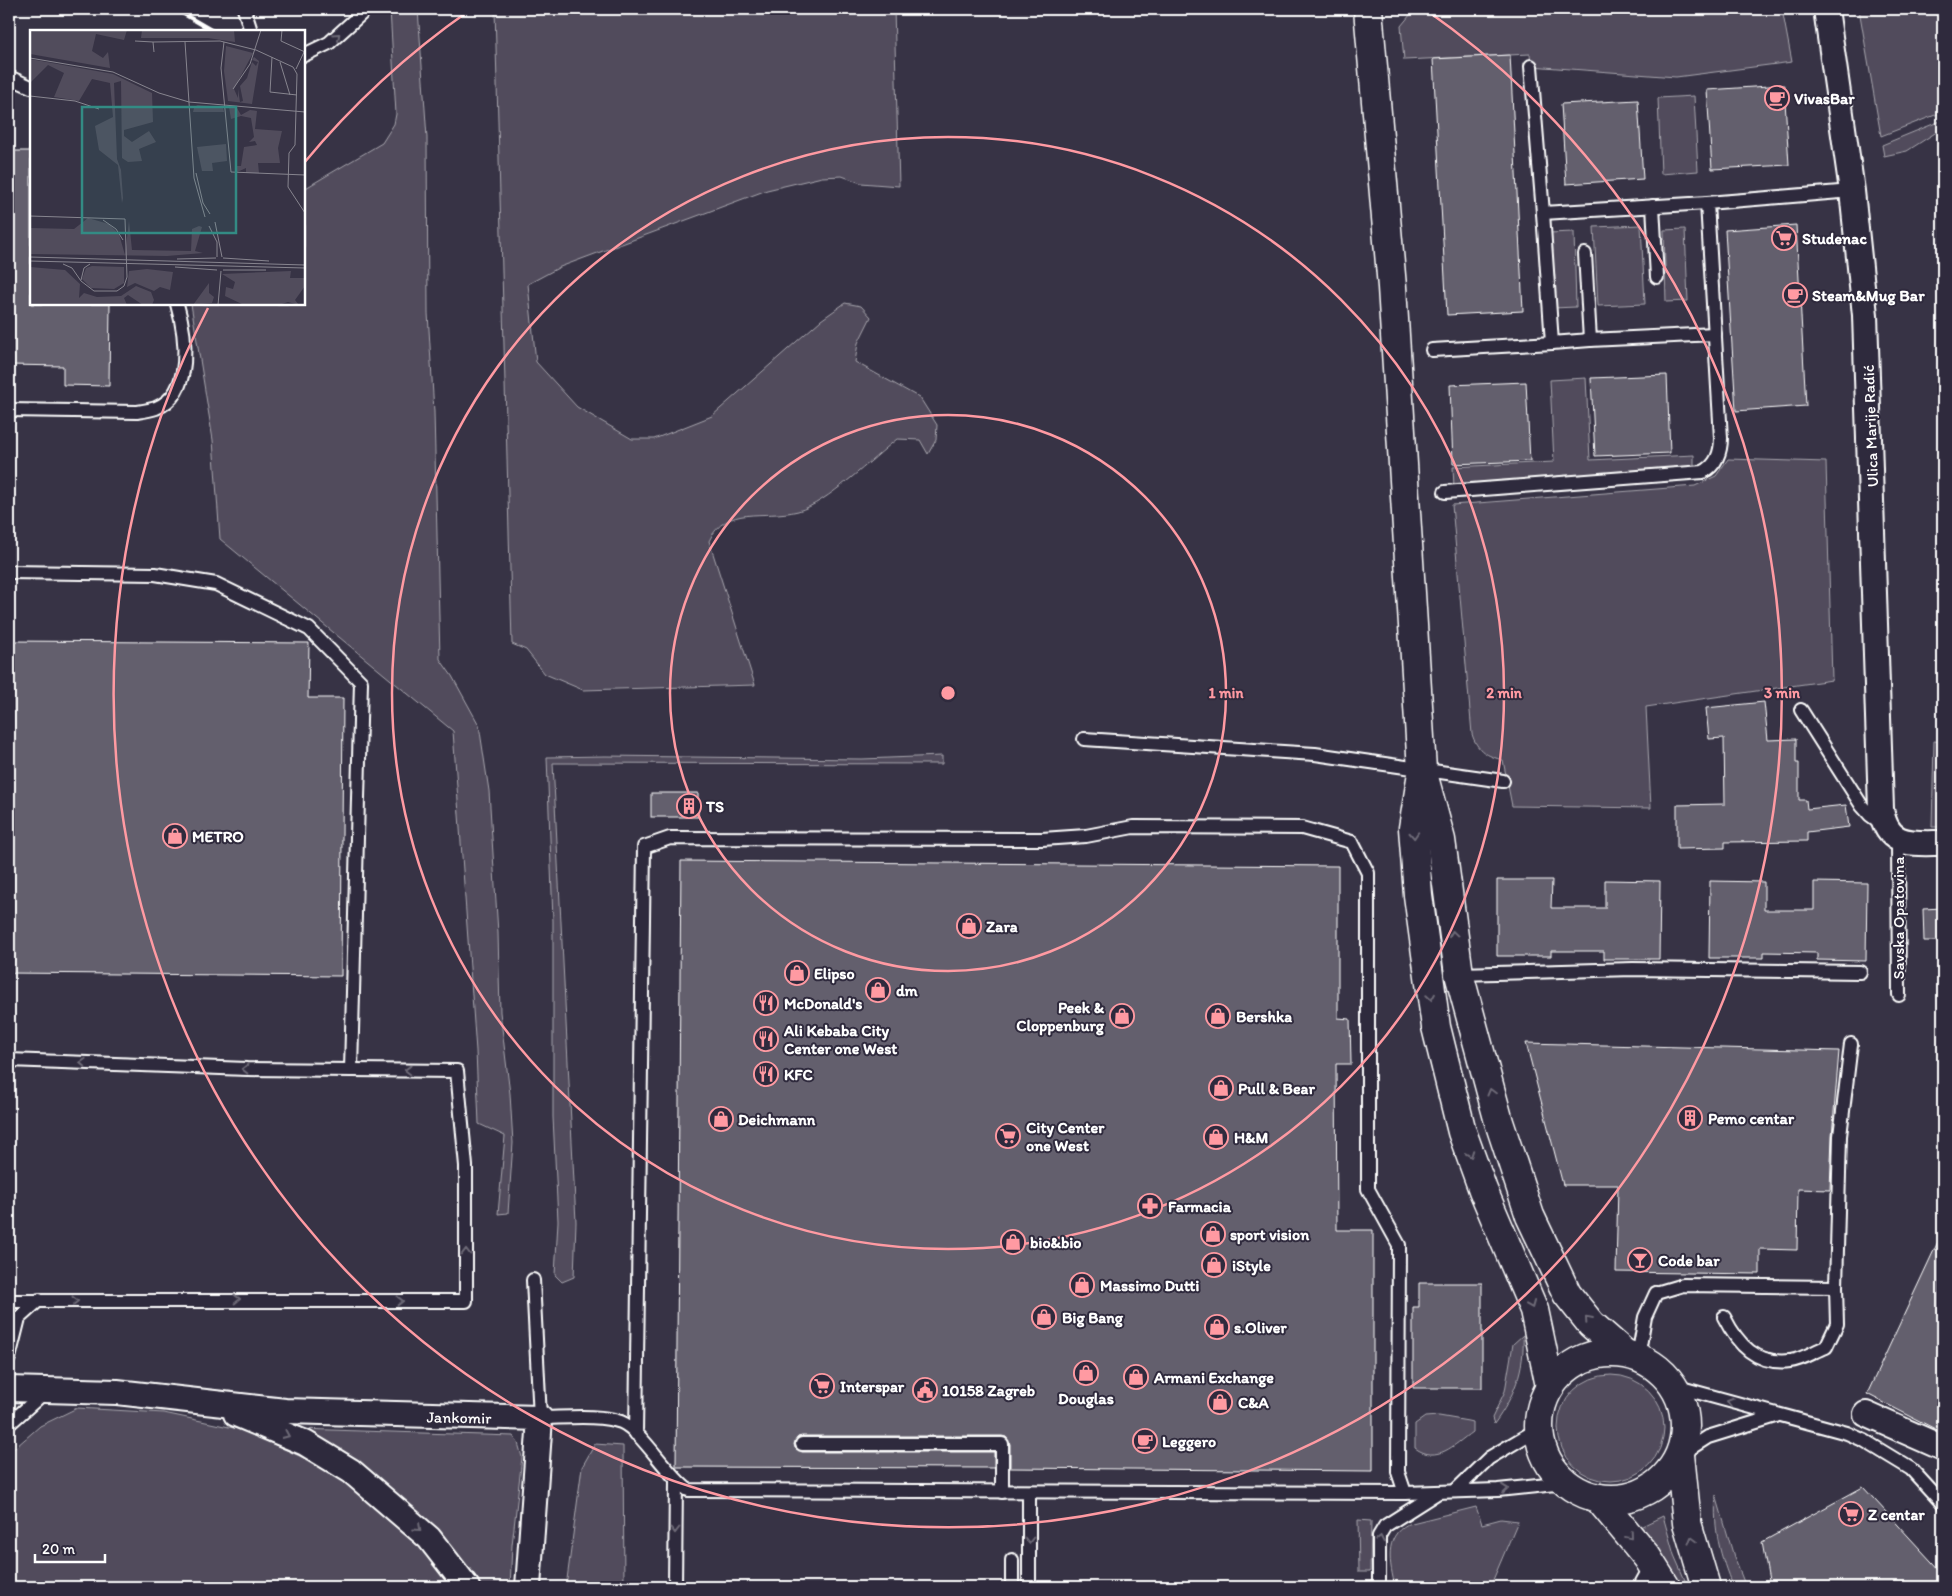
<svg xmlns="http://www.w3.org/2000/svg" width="1952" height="1596" font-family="Itim,sans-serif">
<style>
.green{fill:#514c5c;stroke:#a8a6ae}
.building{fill:#635f6d;stroke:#fff}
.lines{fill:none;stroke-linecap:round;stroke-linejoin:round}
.lane-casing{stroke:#fff;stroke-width:16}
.street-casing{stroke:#fff;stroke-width:28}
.secondary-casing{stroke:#fff;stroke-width:31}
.lane{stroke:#2f2a3d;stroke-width:12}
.street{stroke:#2f2a3d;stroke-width:24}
.secondary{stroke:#2f2a3d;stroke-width:28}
.rail{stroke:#fff;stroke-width:4}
.oneway{stroke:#6d6a77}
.ring{fill:none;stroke:#ff9aa2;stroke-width:2.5}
.labels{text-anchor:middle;stroke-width:4;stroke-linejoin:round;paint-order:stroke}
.poi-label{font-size:16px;font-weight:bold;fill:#fff;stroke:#2f2a3d;text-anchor:start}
.street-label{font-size:16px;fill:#fff;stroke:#2f2a3d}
.inset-road{fill:none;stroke:#87858f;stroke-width:1}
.view{fill:#338b84;fill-opacity:0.15;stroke:#338b84;stroke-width:2.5}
.inset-edge{fill:none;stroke:#fff;stroke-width:2.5}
.centre{fill:#ff9aa2;stroke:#2f2a3d;stroke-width:2.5}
.ring-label{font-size:15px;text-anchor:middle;font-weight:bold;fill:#ff9aa2;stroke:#2f2a3d;stroke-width:4;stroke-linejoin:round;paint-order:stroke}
</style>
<rect width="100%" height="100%" fill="#373345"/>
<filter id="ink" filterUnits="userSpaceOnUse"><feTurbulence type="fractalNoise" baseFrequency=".02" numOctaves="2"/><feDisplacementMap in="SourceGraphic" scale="10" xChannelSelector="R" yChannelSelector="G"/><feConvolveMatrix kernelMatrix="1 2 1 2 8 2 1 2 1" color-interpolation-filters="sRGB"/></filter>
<g filter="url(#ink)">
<g class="green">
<path d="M390,9h28l9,129 1,175 6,99 6,247 12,17 27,49 10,66 9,142 2,79 10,82 3,49 -5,70 -10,1 7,-78 -26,-12 -3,-73 -23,-320 -233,-192 -7,-99 -22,-136h113v-115l78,-46 12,-19 2,-10z"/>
<path d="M495,9h399l5,177 -38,-3 -19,-7 -20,1 -55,13 -207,77 -32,17 8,78 41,45 55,32h22l58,-23 109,-96 24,-17 16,3 10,11 -13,26 -3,19 65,36 17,27 -1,15 -8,14 -8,-14 -23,-1c-24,19 -71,65 -99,72 -35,9 -72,-7 -89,30l46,144 -172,5 -38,-16 -19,-24 -14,-6z"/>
<path d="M1415,9h367l10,53 -116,15 -145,-11 -1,-12 -126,6 -3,-34z"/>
<path d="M1859,9h84v103l-62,24z"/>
<path d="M1694,96l4,75 -37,3 -3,-76z"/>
<path d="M1943,120v8l-36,23 -23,5 -2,-11z"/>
<path d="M1641,225l4,79 -47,2 -4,-79z"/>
<path d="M1685,229l3,72 -22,1 -2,-72z"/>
<path d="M1574,232l2,75 -23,1 -4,-75z"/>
<path d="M1586,378l4,82 104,-5v22l-240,10 -1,-20 101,-5 -4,-82z"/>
<path d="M1728,459l98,3 6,218 -186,27 5,101 -139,-2 -9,-46c-16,-4 -26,-9 -31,-26l-20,-229 243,-19 21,-10z"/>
<path d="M1934,741l9,1v85h-11z"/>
<path d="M605,756l257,3 80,-3v8l-389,-1 23,459 -2,55 -12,5 -7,-7 3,-54 -5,-104v-196l-6,-164z"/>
<path d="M1523,1335c2,34 -9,62 -29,89l-2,-6 13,-27 8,-47z"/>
<circle cx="1611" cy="1428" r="53"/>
<path d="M77,1408l87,5 79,17 104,48 75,61 38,48h-451v-134l31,-27z"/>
<path d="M1439,1416l29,5 4,1v10c-18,13 -35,32 -57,16v-24l10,-7z"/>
<path d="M300,1429l213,7 5,7 4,14 -10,88 -2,42h-34z"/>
<path d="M595,1444l28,2 1,141h-58l16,-120z"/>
<path d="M1716,1495l18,62 12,30h-13c-13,-31 -20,-58 -17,-92z"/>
<path d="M1476,1507l6,17 19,-5 17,2 -28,66h-95c-5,-23 -12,-50 13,-63z"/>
<path d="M1663,1516l11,39 14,32h-11l-23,-44 -14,-16z"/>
<path d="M1358,1520l13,1 -1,51h-11z"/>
</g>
<g class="building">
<path d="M1510,55l13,256 -76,4 -14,-256z"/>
<path d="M1784,85l5,80 -77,4 -5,-79z"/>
<path d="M1638,100l5,79 -77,5 -5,-80z"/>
<path d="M9,151h22v153h79l-1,82 -46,-1v-19l-54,-1z"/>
<path d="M1796,225l10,181 -70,5 -11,-181z"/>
<path d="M1667,375l3,78 -75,3 -4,-78z"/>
<path d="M1526,382l4,79 -77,3 -3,-79z"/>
<path d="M9,641l300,2 -1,55h35l-2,278 -332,-3z"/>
<path d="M1764,702l4,38 28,-1v24h3v37h7l1,9 39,-4 3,22 -42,5v9l-82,1v6l-48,1v-44l48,-1 -1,-66 -15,1 -3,-31z"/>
<rect x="651" y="793" width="47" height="24"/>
<path d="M681,861l657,5v152l12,1 1,45h-15l1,166h36v241l-363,-3v-24l-4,-7 -4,-1h-200l-4,1 -4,7 1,4 7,4h192v16l-318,-1z"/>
<path d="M1497,880h55l-1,28h54v-28l55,1 -1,78h-55v-8h-53v5h-54z"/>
<path d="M1710,881l54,1v28h50v-28l53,1 -1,78 -49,-1v-7l-53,-1v6h-55z"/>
<path d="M1943,908v33h-19l-1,-32z"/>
<path d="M1526,1043l313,8 -7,85 -2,54 -32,-1 -1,61 -37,-1v25l-144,-2 2,-87h-55z"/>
<path d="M1943,1231v202l-76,-39z"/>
<path d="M1419,1283h63v105h-69v-81h6z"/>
<path d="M1863,1487l80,87v13h-173l-8,-45z"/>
</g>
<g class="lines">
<defs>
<g id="lane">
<path d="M244,9l7,22"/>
<path d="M304,55l25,-12 32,-29 2,-5"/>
<path d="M1531,66l12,147 164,-10"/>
<path d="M9,77l22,10"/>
<path d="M1653,206l4,71"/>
<path d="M1585,254l5,86 125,-6"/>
<path d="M1552,343l38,-3"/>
<path d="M1432,350l120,-7 -9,-130"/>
<path d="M9,410l128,2c6,-1 13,-2 19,-4 38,-15 30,-73 21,-104"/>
<path d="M1445,492l258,-20c13,-6 18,-20 18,-34l-14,-235 145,-12"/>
<path d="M9,572l146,2 61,10 93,45 52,53 -10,388"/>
<path d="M1801,710l61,96 8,9 14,10"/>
<path d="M1084,739l231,15 188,27"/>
<path d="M1898,841l1,154"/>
<path d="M1459,974l174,-5 227,3"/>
<path d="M9,1060l238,9 210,2 9,95v135h-457"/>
<path d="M533,1280l7,138c23,0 60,-4 81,4 20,8 45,52 67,68l717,3 93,-3 68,-7"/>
<path d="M1724,1317c14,28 32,48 66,44 12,-1 25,-10 36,-14l11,-23 -1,-37"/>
<path d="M1638,1357l7,-40 11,-24 27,-8 153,2 4,-151 11,-92"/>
<path d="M9,1358l10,-40 20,-18"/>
<path d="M1674,1386l173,47 18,8 46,28 32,35"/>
<path d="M9,1424l37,-33"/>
<path d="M636,1434l8,-587 26,-9 372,1 44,-3 47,-9 169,1 50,14 16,31v316l31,56 -1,227 7,21"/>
<path d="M802,1444h200v48"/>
<path d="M1680,1455l28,-18 68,-21"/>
<path d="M1456,1490l33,-32 49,-29"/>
<path d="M1029,1492v95"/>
<path d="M1012,1560v27"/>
<path d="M1641,1584l11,-20"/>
<path d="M675,1587l1,-106"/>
<path d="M1379,1587v-51l6,-10 52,-33"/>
</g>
<g id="street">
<path d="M1826,9l26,182 13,124 16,494c6,39 31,34 62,34"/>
<path d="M9,1389l108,3 168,19 255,7 -12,169"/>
<path d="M236,1414l69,29 46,28 78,67 38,49"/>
<path d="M1866,1414l77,34"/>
</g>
<g id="secondary">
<path d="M1368,9l24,278 30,483 19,70 18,134 40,148 31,94 37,78 24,30 33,29"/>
<path d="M1421,779l-8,49 5,67 18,132 26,105 21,58 51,120 16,76"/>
<circle cx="1612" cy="1426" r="73"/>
<path d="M1680,1455l7,68 19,64"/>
<path d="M1598,1498l49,59 19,30"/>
</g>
</defs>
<use href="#lane" class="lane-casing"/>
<use href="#street" class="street-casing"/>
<use href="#secondary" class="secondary-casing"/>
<use href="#lane" class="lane"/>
<use href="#street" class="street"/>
<use href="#secondary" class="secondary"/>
<path class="rail" d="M175,9l38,22"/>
</g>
<defs><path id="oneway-chevron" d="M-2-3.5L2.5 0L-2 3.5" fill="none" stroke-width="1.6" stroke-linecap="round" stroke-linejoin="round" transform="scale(1.25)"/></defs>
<g class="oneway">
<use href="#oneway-chevron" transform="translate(337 36) rotate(-42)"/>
<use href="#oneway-chevron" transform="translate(1414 835) rotate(87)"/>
<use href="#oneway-chevron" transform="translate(1453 934) rotate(-98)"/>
<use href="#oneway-chevron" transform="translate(1431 997) rotate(81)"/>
<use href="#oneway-chevron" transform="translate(83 1063) rotate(-178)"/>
<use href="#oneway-chevron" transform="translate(245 1069) rotate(-179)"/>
<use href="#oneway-chevron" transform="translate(408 1070) rotate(-179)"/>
<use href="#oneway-chevron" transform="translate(1491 1092) rotate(-105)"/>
<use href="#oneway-chevron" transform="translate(1470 1154) rotate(70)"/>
<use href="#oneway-chevron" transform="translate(466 1252) rotate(-90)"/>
<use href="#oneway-chevron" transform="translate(237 1299) rotate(-1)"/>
<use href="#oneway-chevron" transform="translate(75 1301) rotate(-1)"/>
<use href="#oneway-chevron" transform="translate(400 1301)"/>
<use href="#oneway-chevron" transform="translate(1531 1305) rotate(68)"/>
<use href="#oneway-chevron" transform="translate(1588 1319) rotate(-131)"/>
<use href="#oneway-chevron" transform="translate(1730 1402) rotate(-164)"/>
<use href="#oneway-chevron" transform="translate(286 1435) rotate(24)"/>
<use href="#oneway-chevron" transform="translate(1505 1489) rotate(-6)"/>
<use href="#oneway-chevron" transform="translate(418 1528) rotate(42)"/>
<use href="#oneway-chevron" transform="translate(675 1530) rotate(90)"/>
<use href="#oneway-chevron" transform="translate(1630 1536) rotate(50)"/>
<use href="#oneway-chevron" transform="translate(1380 1539) rotate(-79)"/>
<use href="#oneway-chevron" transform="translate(1029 1540) rotate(90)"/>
<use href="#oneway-chevron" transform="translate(1692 1540) rotate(-106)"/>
</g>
</g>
<g class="ring">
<circle cx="948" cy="693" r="278"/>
<circle cx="948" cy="693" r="556"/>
<path d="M304 163A834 834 0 0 1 470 10M1426 10A834 834 0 1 1 208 308"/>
</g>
<defs>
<symbol id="cafe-ring" viewBox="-11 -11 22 22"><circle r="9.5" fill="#2f2a3d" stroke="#ff9aa2" stroke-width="1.5"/><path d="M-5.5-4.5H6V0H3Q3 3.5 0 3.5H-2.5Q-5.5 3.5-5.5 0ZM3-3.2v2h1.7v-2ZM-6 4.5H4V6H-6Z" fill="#ff9aa2"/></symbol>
<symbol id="supermarket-ring" viewBox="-11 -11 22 22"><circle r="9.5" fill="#2f2a3d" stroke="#ff9aa2" stroke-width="1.5"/><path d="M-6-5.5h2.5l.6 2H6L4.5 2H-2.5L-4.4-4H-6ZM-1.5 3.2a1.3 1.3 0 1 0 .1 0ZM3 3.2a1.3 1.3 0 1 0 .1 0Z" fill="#ff9aa2"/></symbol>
<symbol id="building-ring" viewBox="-11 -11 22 22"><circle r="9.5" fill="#2f2a3d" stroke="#ff9aa2" stroke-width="1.5"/><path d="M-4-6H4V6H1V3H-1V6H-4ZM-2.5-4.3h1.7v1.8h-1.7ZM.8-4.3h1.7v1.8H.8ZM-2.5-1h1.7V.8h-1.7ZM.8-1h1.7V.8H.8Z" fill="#ff9aa2"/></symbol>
<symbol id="shop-ring" viewBox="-11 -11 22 22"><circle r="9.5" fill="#2f2a3d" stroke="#ff9aa2" stroke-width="1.5"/><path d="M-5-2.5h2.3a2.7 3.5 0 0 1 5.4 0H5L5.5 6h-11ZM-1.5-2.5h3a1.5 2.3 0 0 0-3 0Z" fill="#ff9aa2"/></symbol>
<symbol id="restaurant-ring" viewBox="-11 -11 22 22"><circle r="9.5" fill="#2f2a3d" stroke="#ff9aa2" stroke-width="1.5"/><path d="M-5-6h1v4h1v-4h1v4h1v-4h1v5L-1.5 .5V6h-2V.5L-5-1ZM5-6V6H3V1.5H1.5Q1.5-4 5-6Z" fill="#ff9aa2"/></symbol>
<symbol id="pharmacy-ring" viewBox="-11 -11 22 22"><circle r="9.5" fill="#2f2a3d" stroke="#ff9aa2" stroke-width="1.5"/><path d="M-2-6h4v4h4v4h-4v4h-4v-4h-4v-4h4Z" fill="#ff9aa2"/></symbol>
<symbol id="bar-ring" viewBox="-11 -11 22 22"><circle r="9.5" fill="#2f2a3d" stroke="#ff9aa2" stroke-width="1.5"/><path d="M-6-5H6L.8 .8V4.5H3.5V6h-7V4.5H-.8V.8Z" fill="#ff9aa2"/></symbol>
<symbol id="civic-ring" viewBox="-11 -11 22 22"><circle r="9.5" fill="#2f2a3d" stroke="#ff9aa2" stroke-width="1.5"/><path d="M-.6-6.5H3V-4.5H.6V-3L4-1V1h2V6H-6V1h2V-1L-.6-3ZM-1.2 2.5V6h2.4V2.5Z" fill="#ff9aa2"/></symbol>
</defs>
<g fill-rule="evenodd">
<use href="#cafe-ring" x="1763" y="84" width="28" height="28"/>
<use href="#supermarket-ring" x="1770" y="224" width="28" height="28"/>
<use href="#cafe-ring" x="1781" y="281" width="28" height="28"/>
<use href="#building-ring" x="675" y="792" width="28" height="28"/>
<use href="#shop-ring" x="161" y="822" width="28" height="28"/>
<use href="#shop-ring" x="955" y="912" width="28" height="28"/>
<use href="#shop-ring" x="783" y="959" width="28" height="28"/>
<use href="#shop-ring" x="864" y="976" width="28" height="28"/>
<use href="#restaurant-ring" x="752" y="989" width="28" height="28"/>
<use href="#shop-ring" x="1108" y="1002" width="28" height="28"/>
<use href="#shop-ring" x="1204" y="1002" width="28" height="28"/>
<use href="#restaurant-ring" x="752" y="1025" width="28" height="28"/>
<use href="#restaurant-ring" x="752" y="1060" width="28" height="28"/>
<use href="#shop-ring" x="1207" y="1074" width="28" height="28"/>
<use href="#building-ring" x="1676" y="1104" width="28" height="28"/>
<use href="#shop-ring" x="707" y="1105" width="28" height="28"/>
<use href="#supermarket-ring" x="994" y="1122" width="28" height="28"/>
<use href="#shop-ring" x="1202" y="1123" width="28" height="28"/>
<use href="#pharmacy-ring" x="1136" y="1192" width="28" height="28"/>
<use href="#shop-ring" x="1199" y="1220" width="28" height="28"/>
<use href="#shop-ring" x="999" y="1228" width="28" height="28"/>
<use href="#bar-ring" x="1626" y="1246" width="28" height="28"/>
<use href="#shop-ring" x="1200" y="1251" width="28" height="28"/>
<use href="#shop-ring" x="1068" y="1271" width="28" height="28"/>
<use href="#shop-ring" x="1030" y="1303" width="28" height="28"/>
<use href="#shop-ring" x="1203" y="1313" width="28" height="28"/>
<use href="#shop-ring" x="1072" y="1359" width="28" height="28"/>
<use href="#shop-ring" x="1122" y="1363" width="28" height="28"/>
<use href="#supermarket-ring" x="808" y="1372" width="28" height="28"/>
<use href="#civic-ring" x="911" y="1376" width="28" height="28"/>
<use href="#shop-ring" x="1206" y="1388" width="28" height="28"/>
<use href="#cafe-ring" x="1131" y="1427" width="28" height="28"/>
<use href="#supermarket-ring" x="1837" y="1500" width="28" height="28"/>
</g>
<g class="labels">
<g class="poi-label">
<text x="1794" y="104">VivasBar</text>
<text x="1802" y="244">Studenac</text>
<text x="1812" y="301">Steam&amp;Mug Bar</text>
<text x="706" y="812">TS</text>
<text x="192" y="842">METRO</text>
<text x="986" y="932">Zara</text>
<text x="814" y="979">Elipso</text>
<text x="896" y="996">dm</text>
<text x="784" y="1009">McDonald's</text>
<text x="1104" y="1013" text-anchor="end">Peek &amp;<tspan x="1104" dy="18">Cloppenburg</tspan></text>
<text x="1236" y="1022">Bershka</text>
<text x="784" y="1036">Ali Kebaba City<tspan x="784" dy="18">Center one West</tspan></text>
<text x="784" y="1080">KFC</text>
<text x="1238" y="1094">Pull &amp; Bear</text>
<text x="1708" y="1124">Pemo centar</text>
<text x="738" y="1125">Deichmann</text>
<text x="1026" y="1133">City Center<tspan x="1026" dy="18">one West</tspan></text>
<text x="1234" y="1143">H&amp;M</text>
<text x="1168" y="1212">Farmacia</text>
<text x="1230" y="1240">sport vision</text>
<text x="1030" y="1248">bio&amp;bio</text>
<text x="1658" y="1266">Code bar</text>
<text x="1232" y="1271">iStyle</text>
<text x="1100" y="1291">Massimo Dutti</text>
<text x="1062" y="1323">Big Bang</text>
<text x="1234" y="1333">s.Oliver</text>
<text x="1154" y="1383">Armani Exchange</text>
<text x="840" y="1392">Interspar</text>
<text x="942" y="1396">10158 Zagreb</text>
<text x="1086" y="1404" text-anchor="middle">Douglas</text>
<text x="1238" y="1408">C&amp;A</text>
<text x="1162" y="1447">Leggero</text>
<text x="1868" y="1520">Z centar</text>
</g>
<g class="street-label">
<text transform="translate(1870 426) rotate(-92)" y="6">Ulica Marije Radić</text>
<text transform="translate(1898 918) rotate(-90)" y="6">Savska Opatovina</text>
<text transform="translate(459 1417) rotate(1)" y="6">Jankomir</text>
</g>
</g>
<g transform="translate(30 30)">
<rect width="275" height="275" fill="#373345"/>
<path d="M0,0h97l-3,10 -28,-6 -4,17 11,7 5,-6 2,16 -80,-14zM112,0h92l1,12 -27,-4h-67zM196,16l27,7 -19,36 4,9v-9l2,13 3,-1 -3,-15 7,-8 5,-16 4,4 2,-4 -6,-2 2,-3 5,4 -7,43 -24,-3 -4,-30zM0,29l83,15 39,19 1,29 -29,8v6l8,6 17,-11 7,11 -17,7 3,12 -14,1 -6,-4 -1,-77 -7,2 3,76 4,11 2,28 -1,5 -4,-38 -19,-15 -4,-24 18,-9 -3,-34 -18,-4 -13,22 -25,-4 10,-24 -16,-8 -18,18zM166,75l27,2 1,5h-31l1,-4 5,-1zM199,77l8,1 4,7 9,-5 7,1 -2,18 27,2 -4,17 2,15h-22l1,10h-13v-5l-11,5v-7h6l3,-19 13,-2 -2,-4 -6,1 5,-5 -3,-19 -10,-2 -10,3zM196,114l1,17 -15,2 1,8h-11l-5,-24zM58,188l21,6 10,10 6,21 4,-34 3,29 59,1 1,-22 7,-3 3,1 -7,24 8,2 -36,3 -137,-2v-26l44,1zM62,236l32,1v16l-10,6 -23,-1 -9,-9 4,-11zM0,237l35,3 15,14 -1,14 5,-5 13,4 24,-1 15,-10 15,6 3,8 -2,5h-9l-15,-10 -4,3 3,7h-97zM117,239l26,3 -3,18 -10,-3 -6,4 -19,-8 -8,4 2,-16zM261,241l-1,7h15v8l-10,14 4,5 -11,-3 -9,3h-35l-19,-9 1,-9 7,2 2,-7 -13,-8zM179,253v10l5,4 -2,6 -19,2z" fill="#514c5c"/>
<path class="inset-road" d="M252,0l-1,11 24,11M105,11l18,1M155,12l9,136 11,39M194,12l-3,26 10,104 74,3M124,22l-1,-10 67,-1 36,9 37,17 4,7 -2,71M242,27l-2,35 27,3M0,28l83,14 46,21 30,9 116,10M250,32l10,33M266,39l8,-17M203,59l17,-25 11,-34M0,66l45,5 24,8M265,115l-6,8 -1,34 17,26M166,143l7,30 7,11M0,186l95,3 2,58 -3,9 -7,5h-23l-13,-10M73,190l13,9 7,11M185,192l7,35M179,196l8,16v15M0,227l275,8M193,228l46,3M147,229l39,-1M0,231l275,7M33,234l9,4 9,13M145,237l42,3M193,240h43M51,250l3,-12 6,-4M188,275l3,-34"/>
<path class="view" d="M52,77h154v126h-154z"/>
<rect width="275" height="275" class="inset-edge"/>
</g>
<circle cx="948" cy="693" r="8" class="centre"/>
<g class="ring-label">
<text x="1226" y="698">1 min</text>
<text x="1504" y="698">2 min</text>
<text x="1782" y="698">3 min</text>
</g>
<rect width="1952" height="1596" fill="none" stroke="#2f2a3d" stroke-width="30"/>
<rect x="15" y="15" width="1922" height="1566" fill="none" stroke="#fff" stroke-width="2" filter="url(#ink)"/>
<path d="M35 1554v8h70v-8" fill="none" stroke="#ffffff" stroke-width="2.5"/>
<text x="42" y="1554" font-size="15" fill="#ffffff" stroke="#2f2a3d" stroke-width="4" paint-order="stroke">20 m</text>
</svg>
